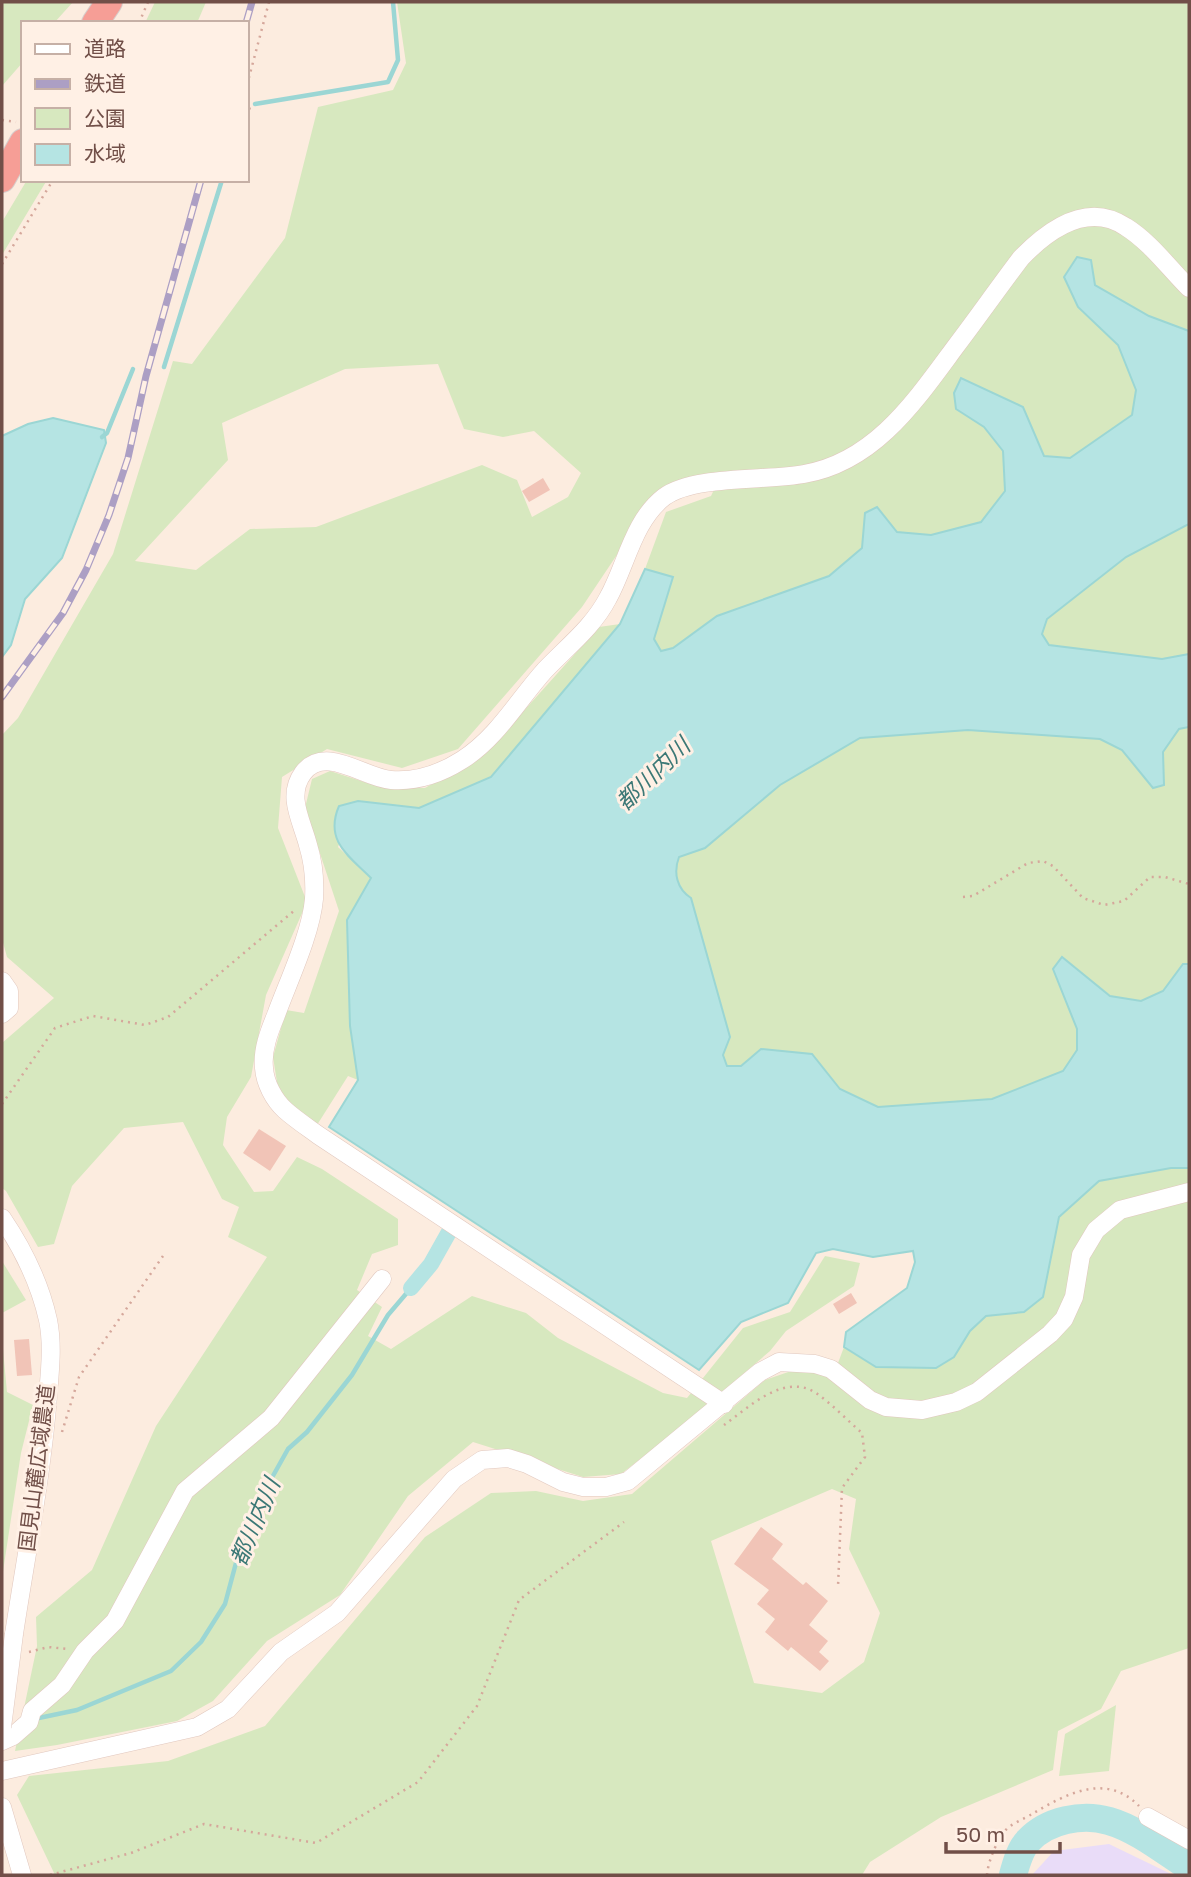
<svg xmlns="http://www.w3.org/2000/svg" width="1191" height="1877" font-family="'Golos Text','Noto Sans JP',sans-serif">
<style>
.education{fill:#e9dcf8}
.green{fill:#d7e8bf;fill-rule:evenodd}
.water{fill:#b5e4e3;stroke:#9bd6d4;stroke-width:2}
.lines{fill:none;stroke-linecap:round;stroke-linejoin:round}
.stream{stroke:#9bd6d4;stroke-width:4.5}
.canal{stroke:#b5e4e3;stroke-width:16}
.river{stroke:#b5e4e3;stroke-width:28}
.building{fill:#f1c4b7}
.minor-casing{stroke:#e1c8bf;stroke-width:19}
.highway-casing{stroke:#d7cecc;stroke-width:28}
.path{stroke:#d5a79b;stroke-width:2.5;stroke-dasharray:2 5;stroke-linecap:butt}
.minor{stroke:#fff;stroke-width:18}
.highway{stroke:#f69e96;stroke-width:26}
.rail-casing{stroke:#ac9fc4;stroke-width:7}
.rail{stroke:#fff0e5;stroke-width:4.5;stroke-dasharray:13;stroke-linecap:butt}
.minor-bridge-casing{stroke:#e1c8bf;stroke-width:19;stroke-linecap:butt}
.minor-bridge{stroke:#fff;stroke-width:18}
.labels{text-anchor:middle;stroke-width:6;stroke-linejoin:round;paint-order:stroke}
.street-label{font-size:21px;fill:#714f48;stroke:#fff0e5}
.water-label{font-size:23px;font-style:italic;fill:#3c7876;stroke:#fff0e5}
</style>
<rect width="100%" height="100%" fill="#fcecdf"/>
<path class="education" d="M1109,1844l64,31h-141l22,-24z"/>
<g class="green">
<path d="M2,2h71l-19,21h-31v39l-21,24z"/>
<path d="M155,2h51l-9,21h-52z"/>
<path d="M397,2h792v329l-40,-15 -54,-31 -17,22 40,38 18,45 -4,25 -62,43 -26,-2 -21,-49 -67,2 28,18 19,24 2,40 -24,31 -50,13 -34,-3 -20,-24 -12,5 -3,35 -33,28 -112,40 -44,32 -12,3 -7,-12 19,-61 -28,-9 21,-57 45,-16 10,-21 -60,14 -79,118 -124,142 -56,19 -75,-19 -45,28 -4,51 29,74 -41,93 -15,82 -24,40 -4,28 31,47 19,-1 24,-34 25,12 76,50v26l-26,9 -15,36 25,17 -14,29 23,13 81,-53 54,17 32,25 105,55 24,5 56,-70 47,-16 35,-56 35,7 -6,23 -68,45 -16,20 -96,82 -53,41 -38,3 -110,-35 -65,54 -68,99 -73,46 -54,60 -36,20 -120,24 -42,6 22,-105 -1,-29 56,-47 64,-144 111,-169 -39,-20 11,-30 -17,-8 -39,-77 -59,6 -52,58 -18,58 -16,3 -32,-56 -4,-3v-145l52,-45 -47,-41 -5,-18v-204l16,-17 95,-164 60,-193 19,3 93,-126 33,-131 75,-17 13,-27zM438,364l26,65 39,8 31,-6 47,42 -13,24 -36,20 -15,-37 -35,-15 -166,62 -66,2 -54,41 -61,-9 93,-101 -6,-37 123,-54z"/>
<path d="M27,180h20l-45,75v-33z"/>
<path d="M1189,524v130l-27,5 -113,-14 -7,-11 5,-15 79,-62z"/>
<path d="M620,624l-129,154 -72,30 -61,-7 -20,46 33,31 -24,42 3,106 8,54 -10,-4 -31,49 -38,-30 -6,-38 13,-47 18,3 35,-102 -34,-103 7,-29 18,-8 50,16 45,1 62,-36 112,-125z"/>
<path d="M1189,727v237h-6l-20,27 -22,10 -30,-5 -49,-38 -9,11 24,60v21l-14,21 -71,28 -114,8 -38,-18 -28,-35 -51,-5 -20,17h-14l-4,-11 7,-18 -39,-139c-13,-9 -18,-25 -13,-41l27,-9 75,-63 80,-47 108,-8 132,9 22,11 31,38 11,-3 -1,-33 16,-23z"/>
<path d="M1171,1168h18v480l-68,23 -20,38 -43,22 -5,39 -112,47 -71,45 -8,13h-807l-38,-80 12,-19 139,-15 97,-35 160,-189 66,-44 45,-2 47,10 49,-7 133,-114 35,-12 35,3 9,-24 32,20 60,1 18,-11 16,-26 16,-15 38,-4 19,-15 16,-80 40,-36zM832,1489l24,10 -7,50 31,64 -16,49 -42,31 -68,-10 -43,-142z"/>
<path d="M2,1261l24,39 -24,13z"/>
<path d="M2,1339l5,53 26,13 -12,48 -19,125z"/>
<path d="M1116,1705l-7,66 -50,5 6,-42z"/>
</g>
<g class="water">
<path d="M1077,257l14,3 4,25 54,31 40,15v193l-63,33 -79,62 -5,15 7,11 113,14 27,-5v73l-10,2 -16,23 1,33 -11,3 -31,-38 -22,-11 -132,-9 -108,8 -80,47 -75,63 -26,9c-6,16 -2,32 12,41l39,139 -7,18 4,11h14l20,-17 51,5 28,35 38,18 114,-8 71,-28 14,-21v-21l-24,-60 9,-12 48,39 31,5 22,-10 20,-27h6v204h-18l-72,13 -40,36 -16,80 -19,15 -38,4 -16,15 -16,26 -18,11 -60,-1 -32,-20 2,-15 61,-44 8,-26 -2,-11 -40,6 -40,-8 -17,4 -28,50 -47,19 -42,48 -370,-243 29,-47 -8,-54 -3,-106 24,-42c-22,-22 -47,-37 -32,-72l19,-5 61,7 72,-31 129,-153 25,-55 28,8 -19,62 7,12 12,-3 44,-32 112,-40 33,-28 3,-35 12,-6 20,25 34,3 50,-13 24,-31 -2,-40 -19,-24 -28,-18 -2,-16 7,-15 62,29 21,49 26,2 62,-43 4,-25 -18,-45 -40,-38 -14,-30z"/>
<path d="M53,418l51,12 2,13 -44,115 -37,41 -14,46 -9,12v-221l26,-12z"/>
</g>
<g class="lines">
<g class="stream">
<path d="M255,104l133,-22 10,-22 -5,-58"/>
<path d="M164,367l58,-187"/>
<path d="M102,437l5,-4 26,-64"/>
<path d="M34,1719l43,-9 94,-39 30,-29 24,-38 15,-56 29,-65 19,-34 19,-17 45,-57 36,-60 23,-27"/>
</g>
<path class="canal" d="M411,1288l20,-24 18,-32"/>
<path class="river" d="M1013,1875c3,-11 7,-26 15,-34 19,-21 55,-28 81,-20 28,8 55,30 80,46"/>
</g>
<g class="building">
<path d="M543,478l7,12 -21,12 -7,-11z"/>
<path d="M259,1129l27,17 -16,25 -27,-18z"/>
<path d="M851,1293l6,10 -18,11 -6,-10z"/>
<path d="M29,1339l3,36 -15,1 -3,-36z"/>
<path d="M761,1527l22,17 -11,15 31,26 3,-3 22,19 -19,24 19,16 -9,11 10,9 -9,10 -29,-24 -3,4 -23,-19 10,-13 -18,-15 12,-14 -35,-26z"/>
</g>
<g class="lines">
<defs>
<g id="minor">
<path d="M2,981l7,10v17l-7,6"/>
<path d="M2,1218c21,31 38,66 46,102 5,24 2,51 0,75 -6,80 -22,160 -34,239"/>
<path d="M724,1404l-406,-269c-11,-8 -23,-16 -33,-25 -11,-10 -20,-27 -21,-42 -2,-18 5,-36 12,-53 12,-33 35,-81 38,-116 1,-17 -1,-38 -6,-54 -6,-24 -22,-49 -5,-72 22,-29 61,5 88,7 26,2 49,-6 71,-20 35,-22 56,-60 83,-90 22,-23 48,-43 63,-72 18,-32 25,-77 56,-101 29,-22 103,-16 140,-23 71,-12 112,-74 152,-128 22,-29 43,-59 65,-88 27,-28 66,-57 105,-31 24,15 43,41 63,61"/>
<path d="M2,1741l11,-5 16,-14 3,-11 30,-26 23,-34 30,-30 70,-130 86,-73 111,-139"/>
<path d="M2,1771l195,-44 31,-18 53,-57 56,-39 117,-134 28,-19 26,-2 19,6 36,18 20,5h23l22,-6 132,-109 19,-10 36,2 16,5 39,31 16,7 36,3 34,-8 21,-10 73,-58 14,-15 10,-22 7,-42 15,-25 24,-20 69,-18"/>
<path d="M2,1807l20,68"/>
<path d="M1148,1817l41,23"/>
</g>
<g id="highway">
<path d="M95,23l14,-21"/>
<path d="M2,179l21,-37"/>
</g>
</defs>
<use href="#minor" class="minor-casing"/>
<use href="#highway" class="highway-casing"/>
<g class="path">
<path d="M139,23l9,-21"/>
<path d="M247,85l22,-83"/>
<path d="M247,101l4,12"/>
<path d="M2,120l14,2"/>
<path d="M2,264l51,-84"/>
<path d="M963,897l10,-1 55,-33 15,-2 10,5 30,32 21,7 20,-4 26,-24h15l24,7"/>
<path d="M2,1104l53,-76 38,-12 52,9 23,-8 127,-107"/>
<path d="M724,1425c24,-17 60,-53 92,-32 16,11 31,27 46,40l3,24 -23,31 -4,99"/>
<path d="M62,1432l17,-55 84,-121"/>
<path d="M29,1652l19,-5 19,2"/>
<path d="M50,1875l81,-22 73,-29 112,19 102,-61 59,-76 42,-106 105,-78"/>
<path d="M987,1875c1,-13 9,-33 18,-44 5,-7 19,-12 27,-17 34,-20 74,-42 107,-8"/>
</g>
<use href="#minor" class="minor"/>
<use href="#highway" class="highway"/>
<defs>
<g id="rail">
<path d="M246,23l6,-21"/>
<path d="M2,697l61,-84 23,-43 23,-55 19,-57 18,-82 55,-196"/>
</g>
</defs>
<use href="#rail" class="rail-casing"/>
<use href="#rail" class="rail"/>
<defs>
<path id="minor-bridge" d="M2,1727l12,-93"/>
</defs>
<use href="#minor-bridge" class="minor-bridge-casing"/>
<use href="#minor-bridge" class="minor-bridge"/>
</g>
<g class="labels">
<g class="street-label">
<text transform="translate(37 1468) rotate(-83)" y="7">国見山麓広域農道</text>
</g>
<g class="water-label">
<text transform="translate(653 774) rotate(-44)" y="8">都川内川</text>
<text transform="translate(255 1522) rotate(-67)" y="8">都川内川</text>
</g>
</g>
<rect width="1191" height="1877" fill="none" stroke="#714f48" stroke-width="7"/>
<rect x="21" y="21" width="228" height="161" fill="#fff0e5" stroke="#c6b0a6" stroke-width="2"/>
<rect x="35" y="44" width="35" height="10" fill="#ffffff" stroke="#c6b0a6" stroke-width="2"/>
<text x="84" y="56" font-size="21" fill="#714f48">道路</text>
<rect x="35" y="79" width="35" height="10" fill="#ac9fc4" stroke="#c6b0a6" stroke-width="2"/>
<text x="84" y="91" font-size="21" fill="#714f48">鉄道</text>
<rect x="35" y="108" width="35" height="21" fill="#d7e8bf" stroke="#c6b0a6" stroke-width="2"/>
<text x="84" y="126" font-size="21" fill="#714f48">公園</text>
<rect x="35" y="144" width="35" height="21" fill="#b5e4e3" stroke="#c6b0a6" stroke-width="2"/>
<text x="84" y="161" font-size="21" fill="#714f48">水域</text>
<path d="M946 1842v10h114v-10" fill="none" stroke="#714f48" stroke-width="3.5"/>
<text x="956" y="1842" font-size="21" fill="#714f48" stroke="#fff0e5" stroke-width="5" paint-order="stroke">50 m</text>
</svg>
